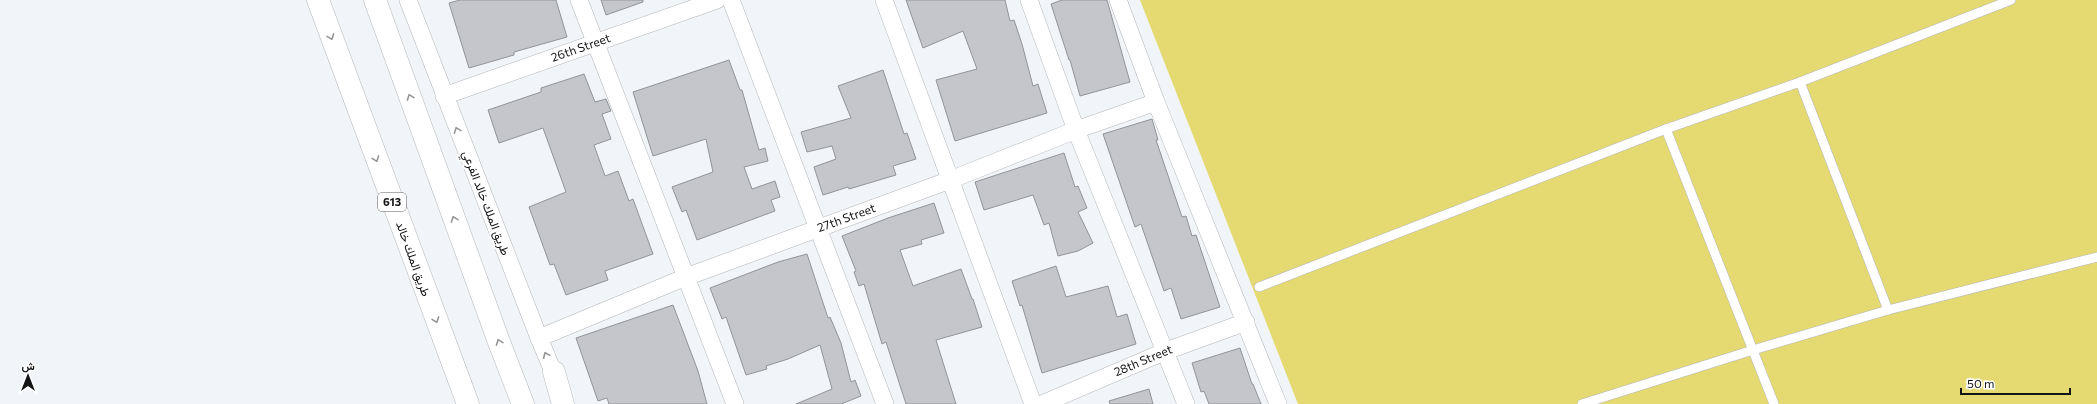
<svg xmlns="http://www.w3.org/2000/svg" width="2097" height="404" font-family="Commissioner,Vazirmatn,sans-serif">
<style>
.green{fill:#e4da71}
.building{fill:#c4c6cb;stroke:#929498}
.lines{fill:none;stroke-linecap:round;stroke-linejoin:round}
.lane-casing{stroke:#b4b6ba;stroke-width:10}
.street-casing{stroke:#b4b6ba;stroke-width:18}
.highway-casing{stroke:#b4b6ba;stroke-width:23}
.lane{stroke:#fff;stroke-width:9}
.street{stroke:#fff;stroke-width:17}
.highway{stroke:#fff;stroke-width:22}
.oneway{stroke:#959596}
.labels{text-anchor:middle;stroke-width:4;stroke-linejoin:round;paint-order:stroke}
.shield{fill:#fff;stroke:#5a5a5b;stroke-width:1}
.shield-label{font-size:11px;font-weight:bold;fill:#131415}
.street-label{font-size:12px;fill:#131415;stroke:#fff}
</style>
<rect width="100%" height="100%" fill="#f1f4f8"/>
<path class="green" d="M1140,0h957v404h-799z"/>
<g class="building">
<path d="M460,0h96l11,37 -53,15v3l-45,13 -20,-65z"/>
<path d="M601,0h42v2l-37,13z"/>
<path d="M906,0h99l5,21 4,-1 8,24 11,42 5,-2 9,29 -92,28 -19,-61 41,-11 -14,-38 -40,17z"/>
<path d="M1062,0h45l23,82 -50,14 -10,-36h-1l-18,-56z"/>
<path d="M729,60l11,30h2l17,60 6,-2 3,13 -24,6 8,22 23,-8 5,16 -9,3 4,11 -78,29 -11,-30 -4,2 -10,-25 41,-15 -7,-33 -53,17 -20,-64z"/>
<path d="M883,70l21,64 3,-1 9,26 -23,7 3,9 -47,14 -1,-2 -25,8 -9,-28 22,-8 -4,-13 -25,6 -6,-20 50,-14 -13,-32z"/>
<path d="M584,74l11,28 11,-3 5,12 -9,3 9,25 -17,6 11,31 13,-5 11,30 4,-2 20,55 -48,17 3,9 -42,15 -12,-31 -4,1 -21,-58 37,-15 -23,-64 -44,15 -11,-33 53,-18v-4z"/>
<path d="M1152,119l6,21h-2l26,77 4,-1 6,20 4,-1 24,72 -39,12 -10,-31 -7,3 -23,-67 -6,3 -32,-93z"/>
<path d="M1064,153l11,34 3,-1 9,22 -9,4 15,31 -15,8 -20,5 -9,-33 -5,2 -11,-30 -49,15 -9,-28z"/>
<path d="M934,203l10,30 -23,7 1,4 -22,6 13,36 48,-17 11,30h1l9,28 -46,13 20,64h-50l-20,-62 -4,2 -18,-60 -5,2 -5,-14 2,-1 -14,-35 46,-18z"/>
<path d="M807,254l21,64 2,-1 11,26 10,39 4,-2 6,16 -20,8h-45l36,-15 -12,-44 -32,14 -22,7 1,3 -21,6 -20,-58 -4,2 -12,-31 68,-26z"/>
<path d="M1056,266l10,31 42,-11 9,31 10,-3 9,30 -94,29 -20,-68 -2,1 -8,-25z"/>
<path d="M673,305l25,66 9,33h-98l-2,-6 -9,3 -22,-63z"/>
<path d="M1240,348l12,36h1l8,20h-52l-5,-13 -3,1 -9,-29z"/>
<path d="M1149,389l4,15h-43l-1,-3z"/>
</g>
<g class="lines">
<defs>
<g id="lane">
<path d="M1800,82l88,228"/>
<path d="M1666,129l108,275"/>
<path d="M1259,287l407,-158 134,-47 211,-82"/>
<path d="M1582,404l171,-54 135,-40 209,-53"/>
</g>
<g id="street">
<path d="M408,0l131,338 19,45"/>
<path d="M579,0l156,404"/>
<path d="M731,0l154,404"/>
<path d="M884,0l149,404"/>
<path d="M1029,0l47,130 110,274"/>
<path d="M1118,0l38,102 122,302"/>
<path id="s1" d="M444,96l273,-96"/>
<path id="s2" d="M539,338l147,-61 264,-97 126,-50 80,-28"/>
<path id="s3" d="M1042,404l124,-53 80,-29"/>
</g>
<g id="highway">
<path d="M318,0l150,404"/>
<path d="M375,0l124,342 24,62"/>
<path d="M554,372l9,32"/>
</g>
</defs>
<use href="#lane" class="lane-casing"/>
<use href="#street" class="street-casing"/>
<use href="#highway" class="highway-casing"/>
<use href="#lane" class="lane"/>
<use href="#street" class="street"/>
<use href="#highway" class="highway"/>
</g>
<defs><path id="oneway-chevron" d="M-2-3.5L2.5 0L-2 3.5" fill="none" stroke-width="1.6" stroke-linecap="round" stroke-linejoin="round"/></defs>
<g class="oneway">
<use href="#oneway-chevron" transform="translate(331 37) rotate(70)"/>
<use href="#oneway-chevron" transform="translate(410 97) rotate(-110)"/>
<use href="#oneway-chevron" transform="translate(457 130) rotate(-111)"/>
<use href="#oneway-chevron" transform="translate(376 159) rotate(70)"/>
<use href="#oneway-chevron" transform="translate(454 219) rotate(-110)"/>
<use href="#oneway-chevron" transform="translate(436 320) rotate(70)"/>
<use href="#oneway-chevron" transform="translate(499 342) rotate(-111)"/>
<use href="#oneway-chevron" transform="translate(546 355) rotate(-114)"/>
</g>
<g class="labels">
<rect class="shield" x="378" y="193" width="28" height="18" rx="3"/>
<g class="shield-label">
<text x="392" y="206">613</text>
</g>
<g class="street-label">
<text dy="4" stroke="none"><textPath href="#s1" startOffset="145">26th Street</textPath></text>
<text transform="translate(486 203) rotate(69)" y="4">طريق الملك خالد الفرعي</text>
<text dy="4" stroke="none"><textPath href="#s2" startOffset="330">27th Street</textPath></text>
<text transform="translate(413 259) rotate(70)" y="4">طريق الملك خالد</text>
<text dy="4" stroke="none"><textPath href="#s3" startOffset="110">28th Street</textPath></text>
</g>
</g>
<g transform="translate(28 376)" stroke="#ffffff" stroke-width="3" paint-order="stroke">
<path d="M0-3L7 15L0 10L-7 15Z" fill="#131415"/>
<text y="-6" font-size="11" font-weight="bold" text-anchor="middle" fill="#131415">ش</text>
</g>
<path d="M1961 388v6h109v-6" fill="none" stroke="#131415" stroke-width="2"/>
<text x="1967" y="388" font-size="12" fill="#131415" stroke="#ffffff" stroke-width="3" paint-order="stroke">50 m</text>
</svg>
